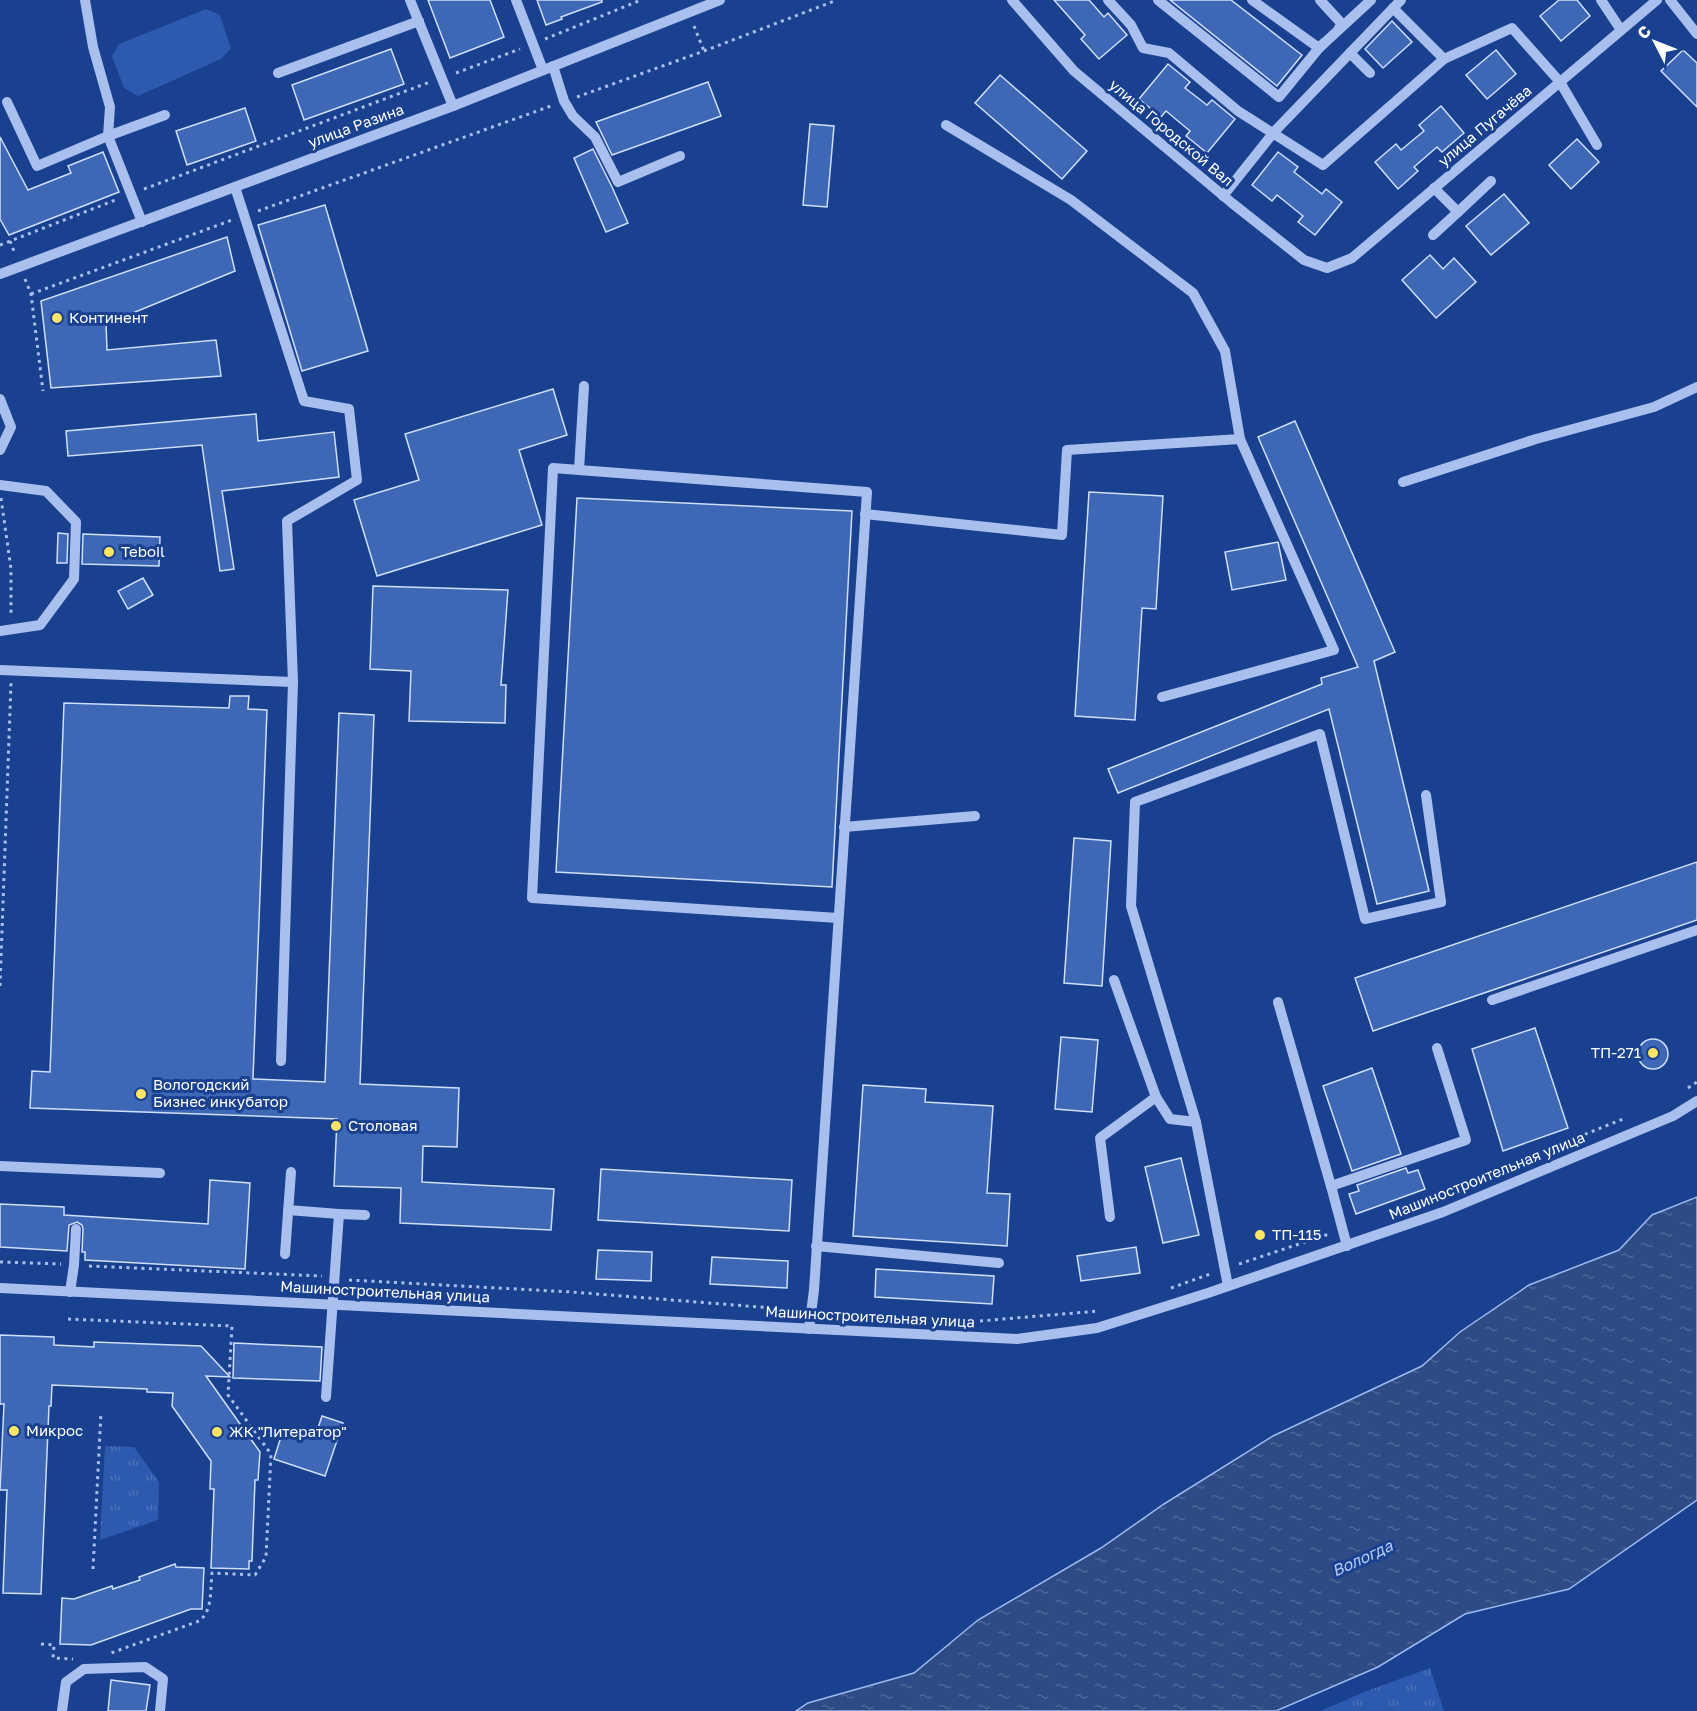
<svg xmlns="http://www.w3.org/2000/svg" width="1697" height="1711" font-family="'Golos Text',sans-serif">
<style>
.green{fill:#2d59ae}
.park{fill:url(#park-tufts)}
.water{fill:url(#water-ripples);stroke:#9cbaf0;stroke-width:1.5}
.building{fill:#3e67b6;stroke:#cfdefa;stroke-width:1.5}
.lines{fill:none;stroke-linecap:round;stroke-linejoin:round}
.path{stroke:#a9c0ee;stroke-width:3;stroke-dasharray:3 4.5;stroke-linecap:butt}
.minor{stroke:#a9c0ee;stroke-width:10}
.poi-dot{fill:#ffe466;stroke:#1a4190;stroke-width:2}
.labels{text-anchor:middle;stroke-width:6;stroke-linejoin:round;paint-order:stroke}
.street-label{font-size:15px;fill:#fff;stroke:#1a4190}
.poi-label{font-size:15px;fill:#fff;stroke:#1a4190;text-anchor:start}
.water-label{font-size:16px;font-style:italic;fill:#b5cbf5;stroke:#1a4190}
</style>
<defs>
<pattern id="park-tufts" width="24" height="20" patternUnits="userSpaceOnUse" patternTransform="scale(1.5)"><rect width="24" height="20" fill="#2d59ae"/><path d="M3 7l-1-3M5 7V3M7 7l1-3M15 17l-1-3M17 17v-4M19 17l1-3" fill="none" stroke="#4c72ba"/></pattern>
<pattern id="water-ripples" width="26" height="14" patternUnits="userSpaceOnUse" patternTransform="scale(1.5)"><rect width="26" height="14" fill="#2f4b85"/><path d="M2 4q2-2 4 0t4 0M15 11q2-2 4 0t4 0" fill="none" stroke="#4e6697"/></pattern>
</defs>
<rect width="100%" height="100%" fill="#1a4190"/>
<path class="green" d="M206,9l14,6 11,33 -10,11 -83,37 -14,-8 -12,-32 7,-12z"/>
<g class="park">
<path d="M105,1446l29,1 25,35 -1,38 -58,20z"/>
<path d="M1430,1668l14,43h-124l47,-20z"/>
</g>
<path class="water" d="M1697,1197v303l-128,89 -104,25 -87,53 -102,44h-480l12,-8 106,-30 64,-53 123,-72 63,-44 109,-68 149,-70 38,-34 69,-47 90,-35 33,-35z"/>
<g class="building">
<path d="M428,0h62l14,37 -54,21z"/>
<path d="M537,0h65v2l-41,15 1,2 -16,6z"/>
<path d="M1054,0h35l15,17 4,-4 19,22 -28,24 -18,-20 4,-4z"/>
<path d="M1170,0h61l71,55 -25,31z"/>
<path d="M1559,0h18l13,16 -29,25 -21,-25z"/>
<path d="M1392,21l20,21 -29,26 -18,-19z"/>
<path d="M391,49l13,35 -100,36 -12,-35z"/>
<path d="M1496,50l20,24 -29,25 -21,-24z"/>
<path d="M1683,50l14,13v44l-36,-36z"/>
<path d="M1168,64l22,18 -5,6 22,17 5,-5 23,19 -28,34 -21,-17 4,-5 -24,-20 -5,6 -22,-18z"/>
<path d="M1000,75l87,76 -25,28 -87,-76z"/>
<path d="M708,82l13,34 -109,39 -16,-33z"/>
<path d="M1441,106l23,27 -22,19 -5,-5 -23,20 4,4 -20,18 -23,-27 21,-18 5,6 23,-19 -5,-6z"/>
<path d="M245,108l11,33 -69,24 -11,-34z"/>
<path d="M810,124l24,2 -7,81 -24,-2z"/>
<path d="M0,137l28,53 43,-17 -3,-7 35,-14 16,40 -110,43 -9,-16z"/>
<path d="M1577,139l22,23 -28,27 -22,-24z"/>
<path d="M593,149l19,38 16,36 -22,9 -32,-74z"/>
<path d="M1278,152l20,15 -4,5 28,22 4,-5 16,13 -27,33 -17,-13 5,-6 -26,-21 -5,6 -20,-16z"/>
<path d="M1504,194l25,29 -38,32 -25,-29z"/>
<path d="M325,205l43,146 -66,20 -44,-146z"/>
<path d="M227,237l8,34 -129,53 1,26 109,-10 5,36 -170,12 -10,-87z"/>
<path d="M1430,255l13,14 11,-11 22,24 -40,36 -34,-38z"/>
<path d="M553,389l14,46 -48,15 23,75 -165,51 -23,-76 65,-20 -14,-46z"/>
<path d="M256,414l2,27 76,-9 5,45 -117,14 12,78 -14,2 -18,-126 -134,11 -2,-25z"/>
<path d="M1295,421l100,231 -21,9 55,230 -52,13 -48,-195 -211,84 -10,-24 214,-85 -1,-6 37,-11 -100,-230z"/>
<path d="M1089,492l74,4 -7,113 -14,-1 -7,112 -60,-4z"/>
<path d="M577,498l275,13 -20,376 -276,-15z"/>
<path d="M58,533l10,1 -1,29h-10z"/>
<path d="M83,534l77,3 -1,29 -77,-2z"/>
<path d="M1278,542l8,38 -54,10 -7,-38z"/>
<path d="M143,578l10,17 -25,14 -10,-18z"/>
<path d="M373,586l135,4 -7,95h5l-1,38 -96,-2 2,-50 -41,-2z"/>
<path d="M230,696h19l-1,13 19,1 -14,369 72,3 14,-369 35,2 -14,369 99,4 -2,59 -34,-1 -1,36 132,7 -3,41 -151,-7 1,-35 -67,-2 3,-67 -307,-11 2,-37 18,1 14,-369 165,5z"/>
<path d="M1074,838l37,3 -9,145 -38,-3z"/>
<path d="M1697,862v58l-324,111 -18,-53z"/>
<path d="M1535,1028l33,100 -65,23 -31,-102z"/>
<path d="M1061,1037l37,3 -6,72 -37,-3z"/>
<circle cx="1653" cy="1054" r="15"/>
<path d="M1372,1068l29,86 -49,17 -29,-85z"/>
<path d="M863,1085l63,4 -1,13 68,4 -6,87 23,1 -3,52 -154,-10z"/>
<path d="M1181,1158l18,77 -36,8 -18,-76z"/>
<path d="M1406,1168l2,5 10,-3 7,19 -69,25 -7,-20 10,-3 -2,-6z"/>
<path d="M601,1169l191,11 -3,51 -191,-11z"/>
<path d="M210,1180l40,3 -5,86 -160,-9v-8h-3l1,-23 -1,-4 -5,-3 -8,3 -2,26 -67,-4v-43l64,3v8l144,9z"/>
<path d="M1136,1247l4,26 -59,8 -4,-25z"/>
<path d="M598,1250l54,2 -1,29 -55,-2z"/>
<path d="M712,1257l76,4 -1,27 -77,-4z"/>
<path d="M876,1269l118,7 -2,28 -117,-7z"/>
<path d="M0,1335l54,2v8l40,2v-5l107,4 29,31 -24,-1 54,76 -2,28h-3l-3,81h-3v8l-38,-1 3,-79h-4l1,-28 -39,-55 1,-13 -26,-1v-3l-95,-4 -1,21h-2l-8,188 -38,-1 4,-103h-7l4,-86h-4z"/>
<path d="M234,1343l88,4 -2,34 -87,-3z"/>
<path d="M322,1416l21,7 -18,53 -51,-17 10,-32 31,10z"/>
<path d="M175,1564l1,3 28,1 -2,41h-11l-100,36 -31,-1 2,-46 12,1 38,-13 1,3 27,-9 -1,-3z"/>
<path d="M111,1680l39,5 -4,26h-38z"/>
</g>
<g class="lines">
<g class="path">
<path d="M694,26l10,25"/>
<path d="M545,39l96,-39"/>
<path d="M456,73l64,-24"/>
<path d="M577,97l127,-46 133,-51"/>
<path d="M144,189l286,-107"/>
<path d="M258,211l293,-105"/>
<path d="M10,241l5,13"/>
<path d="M0,245l118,-46"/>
<path d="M25,279l6,15 12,97"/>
<path d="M31,294l201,-74"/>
<path d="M1,498l10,71v48"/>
<path d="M0,986l11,-303"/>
<path d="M1688,1088l9,-6"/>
<path d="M1390,1213l233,-94"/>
<path d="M0,1262l61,2"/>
<path d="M1239,1264l90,-30"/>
<path d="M89,1266l233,10"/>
<path d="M349,1280l223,12 225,18"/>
<path d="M1171,1288l39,-14"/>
<path d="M68,1319l164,7 -4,69 43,59 -5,103 -11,18 -43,-2c-2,16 1,38 -13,48l-88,32"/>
<path d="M980,1321l119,-10"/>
<path d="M93,1569l8,-157"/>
<path d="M41,1644l13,1 -1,13 20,1"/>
</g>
<g class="minor">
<path d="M85,0l8,47 17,60 -2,29 57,-21"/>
<path d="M410,0l43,106"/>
<path d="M516,0l27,70"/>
<path d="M1012,0l62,71 158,132 72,57 23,8 25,-10 305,-258"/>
<path d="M1108,0l23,25 12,23 26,5 69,58 85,54 121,-106"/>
<path d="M1158,0l121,97 40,-49 52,-48"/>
<path d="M1252,0l67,48 5,-5"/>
<path d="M1320,0l23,25 -4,3"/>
<path d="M1601,0l20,30"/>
<path d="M1670,0l27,34"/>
<path d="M1393,8l51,51 68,-31 48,54 37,63"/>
<path d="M1350,53l20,20"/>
<path d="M553,66l11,35 9,15 22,21 23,45 62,-26"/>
<path d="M278,73l141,-52"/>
<path d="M7,102l30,64 71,-30 34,86"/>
<path d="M235,187l69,214 45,8 8,71 -70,41 6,161 -12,379"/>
<path d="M1434,188l24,24 33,-31"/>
<path d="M1223,196l51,-64 127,-132"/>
<path d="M1433,235l25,-23"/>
<path d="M0,274l453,-168 267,-106"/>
<path d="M0,399l11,28 -11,23"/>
<path d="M579,470l5,-84"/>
<path d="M1403,482l133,-43 118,-32 43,-20"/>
<path d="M0,485l46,6 30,31 -2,57 -34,46 -40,6"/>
<path d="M865,514l197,21 5,-85 173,-11 -15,-88 -32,-58 -122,-93 -125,-75"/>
<path d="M0,670l293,12"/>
<path d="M1162,697l172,-47 -94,-211"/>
<path d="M844,827l131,-11"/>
<path d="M1114,980l42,117"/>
<path d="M1492,1000l205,-70"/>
<path d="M1278,1002l53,184"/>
<path d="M0,1166l160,7"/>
<path d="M288,1210l51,4"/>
<path d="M1110,1217l-10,-79 56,-41 14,22 26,3"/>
<path d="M816,1246l183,17"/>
<path d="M1347,1246l-16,-60 135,-46 -29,-92"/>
<path d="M285,1254l6,-82"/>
<path d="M1228,1286l-32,-164 -65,-216 4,-104 185,-68 45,185 76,-17 -15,-107"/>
<path d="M0,1288l1017,51 80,-11 111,-35 235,-81 230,-96 24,-15"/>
<path d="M70,1292l4,-27 2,-36"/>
<path d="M809,1329l5,-39 53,-798 -314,-24 -21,430 306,20"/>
<path d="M326,1397l13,-183 26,1"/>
<path d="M62,1711l4,-29 18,-13 61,-2 18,12 -3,32"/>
</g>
</g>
<g class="poi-dot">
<circle cx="57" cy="318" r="6"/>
<circle cx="109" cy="552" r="6"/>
<circle cx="1653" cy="1053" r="6"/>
<circle cx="141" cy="1094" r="6"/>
<circle cx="336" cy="1126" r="6"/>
<circle cx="1260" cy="1235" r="6"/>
<circle cx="14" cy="1431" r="6"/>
<circle cx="217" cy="1432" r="6"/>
</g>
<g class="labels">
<g class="street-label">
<text transform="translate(356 126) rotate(-20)" y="5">улица Разина</text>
<text transform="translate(1485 126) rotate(-40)" y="5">улица Пугачёва</text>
<text transform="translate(1171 133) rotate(40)" y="5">улица Городской Вал</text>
<text transform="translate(1487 1176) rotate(-22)" y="5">Машиностроительная улица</text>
<text transform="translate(385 1292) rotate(3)" y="5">Машиностроительная улица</text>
<text transform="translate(870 1317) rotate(3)" y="5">Машиностроительная улица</text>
</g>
<g class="poi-label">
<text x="69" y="323">Континент</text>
<text x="121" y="557">Teboil</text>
<text x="1641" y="1058" text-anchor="end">ТП-271</text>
<text x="153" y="1090">Вологодский<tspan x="153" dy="17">Бизнес инкубатор</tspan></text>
<text x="348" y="1131">Столовая</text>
<text x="1272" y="1240">ТП-115</text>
<text x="26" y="1436">Микрос</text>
<text x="229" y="1437">ЖК "Литератор"</text>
</g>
<g class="water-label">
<text transform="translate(1362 1558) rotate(-25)" y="6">Вологда</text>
</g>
</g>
<g transform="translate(1655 42) rotate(312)" stroke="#1a4190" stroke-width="4.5" paint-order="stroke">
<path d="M0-4.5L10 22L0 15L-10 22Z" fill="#ffffff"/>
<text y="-9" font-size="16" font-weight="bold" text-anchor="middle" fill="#ffffff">С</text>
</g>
</svg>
